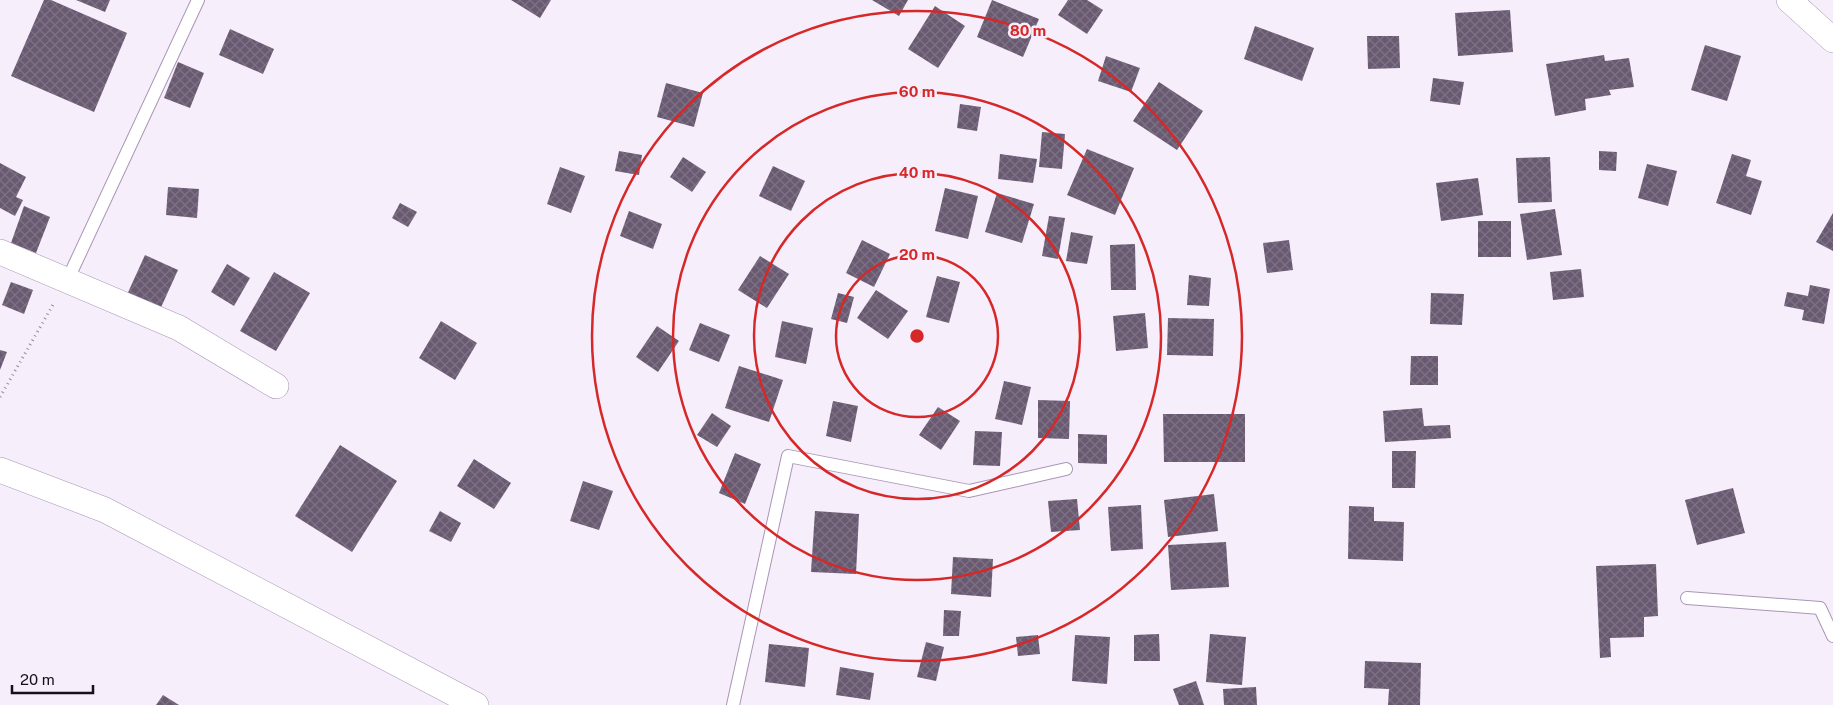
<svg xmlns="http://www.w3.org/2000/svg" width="1833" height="705" font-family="'Public Sans',sans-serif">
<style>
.building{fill:url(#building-cross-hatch)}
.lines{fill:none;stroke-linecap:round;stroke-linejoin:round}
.service-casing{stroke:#a996b4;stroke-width:14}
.minor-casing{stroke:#a996b4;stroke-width:26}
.path{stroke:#98909c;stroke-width:3;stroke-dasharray:1 4;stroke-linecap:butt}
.service{stroke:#fff;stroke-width:12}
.minor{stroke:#fff;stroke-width:25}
.ring{fill:none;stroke:#d62828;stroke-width:2.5}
.centre{fill:#d62828;stroke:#f6eefb;stroke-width:2.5}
.ring-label{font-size:15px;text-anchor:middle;font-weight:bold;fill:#d62828;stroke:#f6eefb;stroke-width:5;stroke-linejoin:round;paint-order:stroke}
</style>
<defs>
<pattern id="building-cross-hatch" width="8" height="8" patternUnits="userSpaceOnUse" patternTransform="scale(1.25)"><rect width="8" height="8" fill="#695a71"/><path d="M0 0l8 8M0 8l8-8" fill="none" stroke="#7d7184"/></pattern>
</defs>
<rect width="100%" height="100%" fill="#f6eefb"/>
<g class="building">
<path d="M44,0h7l76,33 -33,79 -83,-36z"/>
<path d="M76,0h34l-5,12z"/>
<path d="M511,0h40l-11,18z"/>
<path d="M872,0h36l-9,16z"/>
<path d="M992,0l47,19 -16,38 -46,-20z"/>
<path d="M1068,0h19l16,10 -16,24 -29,-19z"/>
<path d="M935,6l30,20 -27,42 -30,-19z"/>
<path d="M1510,10l3,42 -55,4 -3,-43z"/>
<path d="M1255,26l59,22 -12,33 -58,-22z"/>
<path d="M230,29l44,20 -11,25 -44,-19z"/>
<path d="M1367,36h32l1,32 -32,1z"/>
<path d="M1705,45l36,11 -14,45 -36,-11z"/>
<path d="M1604,55l1,6 24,-3 5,29 -25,3 2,5 -26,4 1,11 -31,6 -9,-52z"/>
<path d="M1106,56l34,12 -9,24 -33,-11z"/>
<path d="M178,62l26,11 -14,35 -26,-10z"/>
<path d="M1433,78l31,4 -4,23 -30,-4z"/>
<path d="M1159,82l44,29 -26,39 -44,-29z"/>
<path d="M666,83l37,10 -9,34 -37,-10z"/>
<path d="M960,104l21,3 -4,24 -20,-3z"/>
<path d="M1042,132l23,2 -3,35 -23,-2z"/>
<path d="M1087,149l47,19 -19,47 -48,-20z"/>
<path d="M619,151l23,4 -3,20 -24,-4z"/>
<path d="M1599,151l18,1 -1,19 -17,-1z"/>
<path d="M1000,154l37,5 -4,24 -35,-4z"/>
<path d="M1732,154l19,6 -5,16 16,5 -11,34 -35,-12z"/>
<path d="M683,157l23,15 -14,20 -22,-15z"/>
<path d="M1550,157l2,45 -34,1 -2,-45z"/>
<path d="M0,163l26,14 -10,20 7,3 -8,16 -15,-8z"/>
<path d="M1647,164l30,7 -9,35 -30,-8z"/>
<path d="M773,166l32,15 -14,30 -32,-15z"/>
<path d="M560,167l25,9 -14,37 -24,-9z"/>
<path d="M1478,178l5,37 -42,6 -5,-38z"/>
<path d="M168,187l31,2 -2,29 -31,-3z"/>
<path d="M945,188l33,8 -10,43 -33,-8z"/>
<path d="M997,193l37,11 -12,39 -37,-11z"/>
<path d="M400,203l17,9 -9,15 -16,-9z"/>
<path d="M24,206l26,11 -14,36 -25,-10z"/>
<path d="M1555,209l7,46 -35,5 -7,-46z"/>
<path d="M629,211l33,13 -9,25 -33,-13z"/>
<path d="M1833,213v38l-17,-9z"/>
<path d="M1049,216l16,2 -7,41 -16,-3z"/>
<rect x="1478" y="221" width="33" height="36"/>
<path d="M1071,232l22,4 -6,28 -21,-3z"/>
<path d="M862,240l28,14 -16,33 -28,-14z"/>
<path d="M1289,240l4,30 -26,3 -4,-30z"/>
<path d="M1135,244l1,46h-25l-1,-45z"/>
<path d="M145,255l33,15 -20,44 -33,-15z"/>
<path d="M760,256l29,18 -22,34 -29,-18z"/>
<path d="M227,264l23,14 -16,28 -23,-14z"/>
<path d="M1581,269l3,28 -31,3 -3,-28z"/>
<path d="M274,272l36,21 -34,58 -36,-20z"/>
<path d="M1189,275l22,3 -2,28 -22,-1z"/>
<path d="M937,276l23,6 -11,41 -23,-6z"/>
<path d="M11,282l22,8 -9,24 -22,-9z"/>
<path d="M1810,285l20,4 -6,35 -22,-4 2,-10 -20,-4 3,-14 21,4z"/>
<path d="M876,290l32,21 -20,28 -31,-21z"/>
<path d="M838,293l16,4 -7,26 -16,-4z"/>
<path d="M1431,293l33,1 -2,31 -32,-1z"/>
<path d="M1145,313l3,35 -32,3 -3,-35z"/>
<path d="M1168,318l46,1 -1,37 -46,-1z"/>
<path d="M441,321l36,22 -22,37 -36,-22z"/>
<path d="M782,321l31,7 -7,36 -31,-7z"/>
<path d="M700,323l30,12 -11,27 -30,-12z"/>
<path d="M657,326l22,15 -21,31 -22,-15z"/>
<path d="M0,350l7,2 -7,18z"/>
<path d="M1411,356h27v29h-28z"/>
<path d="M739,366l44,14 -14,42 -44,-14z"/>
<path d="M1004,381l27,6 -9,38 -27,-6z"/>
<path d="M1038,400l32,1 -1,38 -31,-1z"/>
<path d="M833,401l25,5 -7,36 -25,-6z"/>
<path d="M938,407l22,14 -19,29 -22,-15z"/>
<path d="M1422,408l2,18 26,-1 1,13 -66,4 -2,-31z"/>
<path d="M712,413l19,13 -14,21 -20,-12z"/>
<path d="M1163,414h82v48h-81z"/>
<path d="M975,431l27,1 -2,34 -27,-1z"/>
<path d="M1078,434l29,1v29l-29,-1z"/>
<path d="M340,445l57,36 -45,71 -57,-36z"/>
<path d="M1392,451h24l-1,37h-23z"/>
<path d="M735,453l26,11 -16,40 -26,-11z"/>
<path d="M474,459l37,24 -17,26 -37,-23z"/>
<path d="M583,481l30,10 -14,39 -29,-9z"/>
<path d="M1733,488l12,45 -48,12 -12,-45z"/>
<path d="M1214,494l4,37 -50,6 -4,-37z"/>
<path d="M1077,499l3,31 -29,2 -3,-31z"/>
<path d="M1141,505l2,44 -32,2 -3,-44z"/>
<path d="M1349,506l25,1v14l30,1 -1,39 -55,-2z"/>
<path d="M440,511l21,12 -10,19 -22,-11z"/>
<path d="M815,511l44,3 -3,60 -45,-2z"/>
<path d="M1226,542l3,45 -58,3 -3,-45z"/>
<path d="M953,557l40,2 -2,38 -40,-3z"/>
<path d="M1656,564l2,52 -14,1v20l-34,1 1,19 -11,1 -4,-92z"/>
<path d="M944,610l17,1 -2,25h-16z"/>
<path d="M1159,634l1,27h-26v-26z"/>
<path d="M1210,634l36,3 -4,48 -36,-3z"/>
<path d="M1038,635l2,19 -22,2 -2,-19z"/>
<path d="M1075,635l35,2 -3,47 -35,-3z"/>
<path d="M926,642l18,5 -8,34 -19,-4z"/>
<path d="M769,644l40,4 -4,39 -40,-5z"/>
<path d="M1365,661l56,2 -1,42h-32l1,-16 -25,-1z"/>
<path d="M840,667l34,6 -4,27 -34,-5z"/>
<path d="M1196,681l8,24h-25l-6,-16z"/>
<path d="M1256,687l1,18h-33l-1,-16z"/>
<path d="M163,695l16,10h-23z"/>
</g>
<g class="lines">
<defs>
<g id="service">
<path d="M67,281l131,-281"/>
<path d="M1687,598l133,10 13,28"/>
<path d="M733,705l55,-249 181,35 97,-22"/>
</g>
<g id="minor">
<path d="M1789,0l44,40"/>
<path d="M0,252l179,76 97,58"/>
<path d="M0,470l105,40 371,195"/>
</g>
</defs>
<use href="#service" class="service-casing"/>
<use href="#minor" class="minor-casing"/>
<path class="path" d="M0,397l54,-94"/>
<use href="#service" class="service"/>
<use href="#minor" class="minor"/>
</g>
<g class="ring">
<circle cx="917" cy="336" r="81"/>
<circle cx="917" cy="336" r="163"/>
<circle cx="917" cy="336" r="244"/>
<circle cx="917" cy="336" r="325"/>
</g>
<circle cx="917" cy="336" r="8" class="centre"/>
<g class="ring-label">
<text x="1028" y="36">80 m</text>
<text x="917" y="97">60 m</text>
<text x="917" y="178">40 m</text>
<text x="917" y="260">20 m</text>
</g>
<path d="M12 685v8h81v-8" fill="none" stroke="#17101b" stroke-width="2.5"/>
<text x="20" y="685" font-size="15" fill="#17101b" stroke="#f6eefb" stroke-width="4" paint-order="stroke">20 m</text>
</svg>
